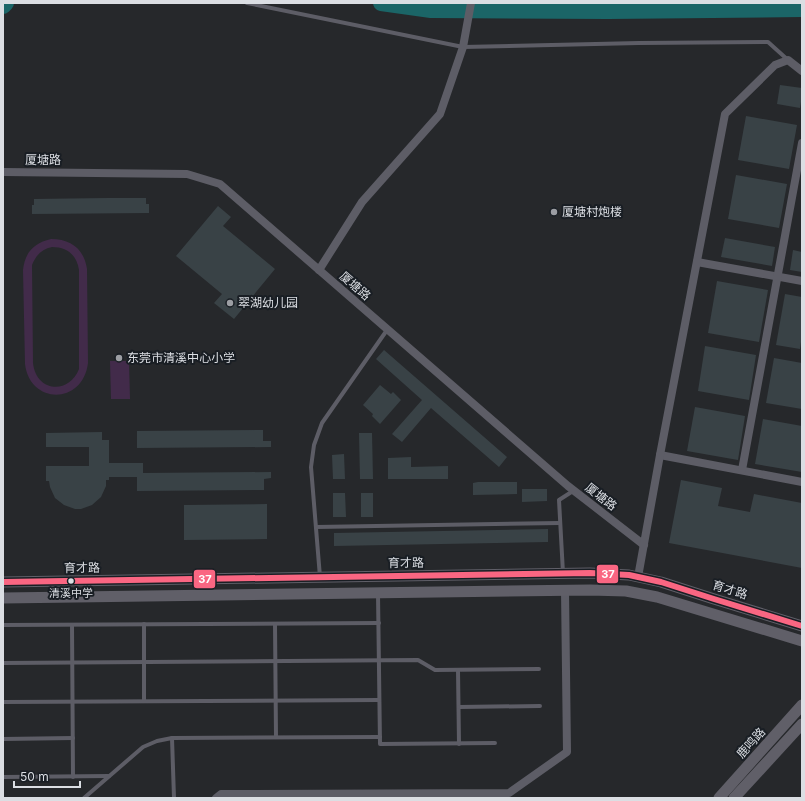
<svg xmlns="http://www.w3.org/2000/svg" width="805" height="801" font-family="Inter,'Noto Sans SC',sans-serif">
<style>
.green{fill:#422b4a;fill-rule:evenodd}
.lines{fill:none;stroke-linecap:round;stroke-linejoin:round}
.river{stroke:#1b6567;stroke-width:16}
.building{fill:#394246}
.lane{stroke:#5d5d66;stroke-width:4}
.street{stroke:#5d5d66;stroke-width:8}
.secondary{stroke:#605f68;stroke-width:11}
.bus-1-casing{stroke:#191e24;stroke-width:9}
.bus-1{stroke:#fa6682;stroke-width:6}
.poi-dot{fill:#9c9ea3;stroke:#191e24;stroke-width:1.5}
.bus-dot{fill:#dbdee3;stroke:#191e24;stroke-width:1.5}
.labels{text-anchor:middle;stroke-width:4;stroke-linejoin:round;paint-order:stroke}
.bus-label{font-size:11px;fill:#dbdee3;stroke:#191e24}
.street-label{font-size:12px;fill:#dbdee3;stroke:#191e24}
.poi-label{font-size:12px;fill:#dbdee3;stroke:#191e24;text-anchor:start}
.line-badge{stroke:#191e24;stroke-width:1.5}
.badge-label{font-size:11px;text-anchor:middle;font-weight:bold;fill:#fff}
</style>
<rect width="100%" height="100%" fill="#26282b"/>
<g class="green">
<path d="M51,239c20,0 33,10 36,30l1,94c-5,42 -58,42 -63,1l-2,-94c2,-18 11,-27 28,-31zM52,247c15,0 25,8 27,23v99c-10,26 -43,23 -46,-6l-1,-98c4,-10 10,-16 20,-18z"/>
<path d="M110,361h19l1,38h-19z"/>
</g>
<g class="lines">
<g class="river">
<path d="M381,3l50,7 177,1 194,-2"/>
<path d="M3,6l3,-3"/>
</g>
</g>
<g class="building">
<path d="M780,85l22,3v8l-2,12 -23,-4z"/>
<path d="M746,116l51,9 -8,44 -51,-9z"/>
<path d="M736,175l51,9 -8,44 -51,-9z"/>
<path d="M107,198h39v6h3v9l-117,1v-9h2v-6z"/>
<path d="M218,206l13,11 -8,9 52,43 -41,50 -20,-16 8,-9 -46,-38z"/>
<path d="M725,238l50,9 -3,19 -51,-9z"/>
<path d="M793,250l9,2v20l-12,-2z"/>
<path d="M717,281l51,9 -9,52 -51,-9z"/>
<path d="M785,294l17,3v38l-2,14 -24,-4z"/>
<path d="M705,346l51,9 -7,45 -51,-9z"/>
<path d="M384,350l123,107 -8,10 -68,-59 -29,34 -10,-8 30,-34 -46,-41z"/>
<path d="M774,358l28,5v46l-36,-6z"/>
<path d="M380,385l11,9 2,-2 8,8 -21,24 -8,-8 1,-2 -10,-9z"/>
<path d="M695,407l50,9 -7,44 -51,-9z"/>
<path d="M763,419l39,7v46l-47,-8z"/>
<path d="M263,430v11h8v6l-134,1v-17z"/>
<path d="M102,432v8h7v23h34v10l128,-1v6l-7,1v11l-127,1v-14h-28v3h-3v6l-5,11 -9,8 -11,4h-6l-11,-4 -9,-7 -5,-11 -1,-6h-3v-15h43v-19h-43v-14z"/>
<path d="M359,433h13l1,46h-13z"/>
<path d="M344,454l1,25h-12l-1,-24z"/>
<path d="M411,457v10l37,-1v13h-60v-21z"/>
<path d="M681,480l41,8 -4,18 32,6 4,-18 48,9v65l-133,-25z"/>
<path d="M478,482h39v12l-44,1v-12z"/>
<path d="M522,489h25v12l-25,1z"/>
<path d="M333,493h12l1,24h-13z"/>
<rect x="361" y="493" width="12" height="24"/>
<path d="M267,504v35l-83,1v-35z"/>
<path d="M548,529v13l-214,4v-13z"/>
</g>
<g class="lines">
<g class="lane">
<path d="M247,3l216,44 176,-4 129,-1 20,18"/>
<path d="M316,527l244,-4"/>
<path d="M563,573l-4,-73 14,-9"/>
<path d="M320,577l-9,-110 3,-22 8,-22 65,-93"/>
<path d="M378,594l2,150 115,-1"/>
<path d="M144,624v77"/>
<path d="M275,624l1,113"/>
<path d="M3,625l376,-2"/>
<path d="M72,625l1,152"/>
<path d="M3,663l415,-3 17,10 104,-1"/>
<path d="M458,670l1,74"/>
<path d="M3,702l376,-2"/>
<path d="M459,707l81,-1"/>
<path d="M172,738l2,60"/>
<path d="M3,739l70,-1"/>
<path d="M3,777l106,-1"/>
<path d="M84,798l59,-51 14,-6 15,-3 208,-1"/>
</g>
<g class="street">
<path d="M3,172l184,2 33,10 348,302 76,59"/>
<path d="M697,262l105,19"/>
<path d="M319,270l43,-68 78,-88 23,-67 8,-44"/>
<path d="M660,455l142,27"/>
<path d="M742,470l60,-327"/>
<path d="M638,577l22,-122 65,-341 50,-49 13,-5 14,11"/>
<path d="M216,798l5,-4 288,-1 58,-41 -2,-162"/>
</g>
<g class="secondary">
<path d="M3,582l587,-9 39,2 32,7 53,17 88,27"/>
<path d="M3,598l587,-8 36,1 31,6 145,44"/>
<path d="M719,798l83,-93"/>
<path d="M734,798l68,-74"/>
</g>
<defs>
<path id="bus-1" d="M3,582l587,-9 39,2 32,7 53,17 88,27"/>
</defs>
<use href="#bus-1" class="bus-1-casing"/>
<use href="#bus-1" class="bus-1"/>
</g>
<g class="poi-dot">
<circle cx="554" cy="212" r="4"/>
<circle cx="230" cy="303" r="4"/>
<circle cx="119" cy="358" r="4"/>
</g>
<circle class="bus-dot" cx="71" cy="581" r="3.5"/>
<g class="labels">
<g class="bus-label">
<text x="71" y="597">清溪中学</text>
</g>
<g class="street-label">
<text x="43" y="164">厦塘路</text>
<text transform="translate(355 286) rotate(41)" y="4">厦塘路</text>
<text transform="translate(601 497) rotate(38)" y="4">厦塘路</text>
<text transform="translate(406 563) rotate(-1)" y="4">育才路</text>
<text transform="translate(82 568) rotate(-1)" y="4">育才路</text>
<text transform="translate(730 590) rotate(17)" y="4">育才路</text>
<text transform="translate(751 743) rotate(-48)" y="4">鹿鸣路</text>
</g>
<g class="poi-label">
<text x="562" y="216">厦塘村炮楼</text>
<text x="238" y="307">翠湖幼儿园</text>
<text x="127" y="362">东莞市清溪中心小学</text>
</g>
</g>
<g class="line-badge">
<rect x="596" y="564" width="23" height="20" rx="4" fill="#fa6682"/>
<rect x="193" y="569" width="23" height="20" rx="4" fill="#fa6682"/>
</g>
<g class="badge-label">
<text x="608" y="578">37</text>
<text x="205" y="583">37</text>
</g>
<rect width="805" height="801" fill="none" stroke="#dbdee3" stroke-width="8"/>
<path d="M14 781v6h66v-6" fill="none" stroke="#dbdee3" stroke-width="2"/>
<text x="20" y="781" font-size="12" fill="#dbdee3" stroke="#191e24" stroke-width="3" paint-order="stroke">50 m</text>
</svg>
